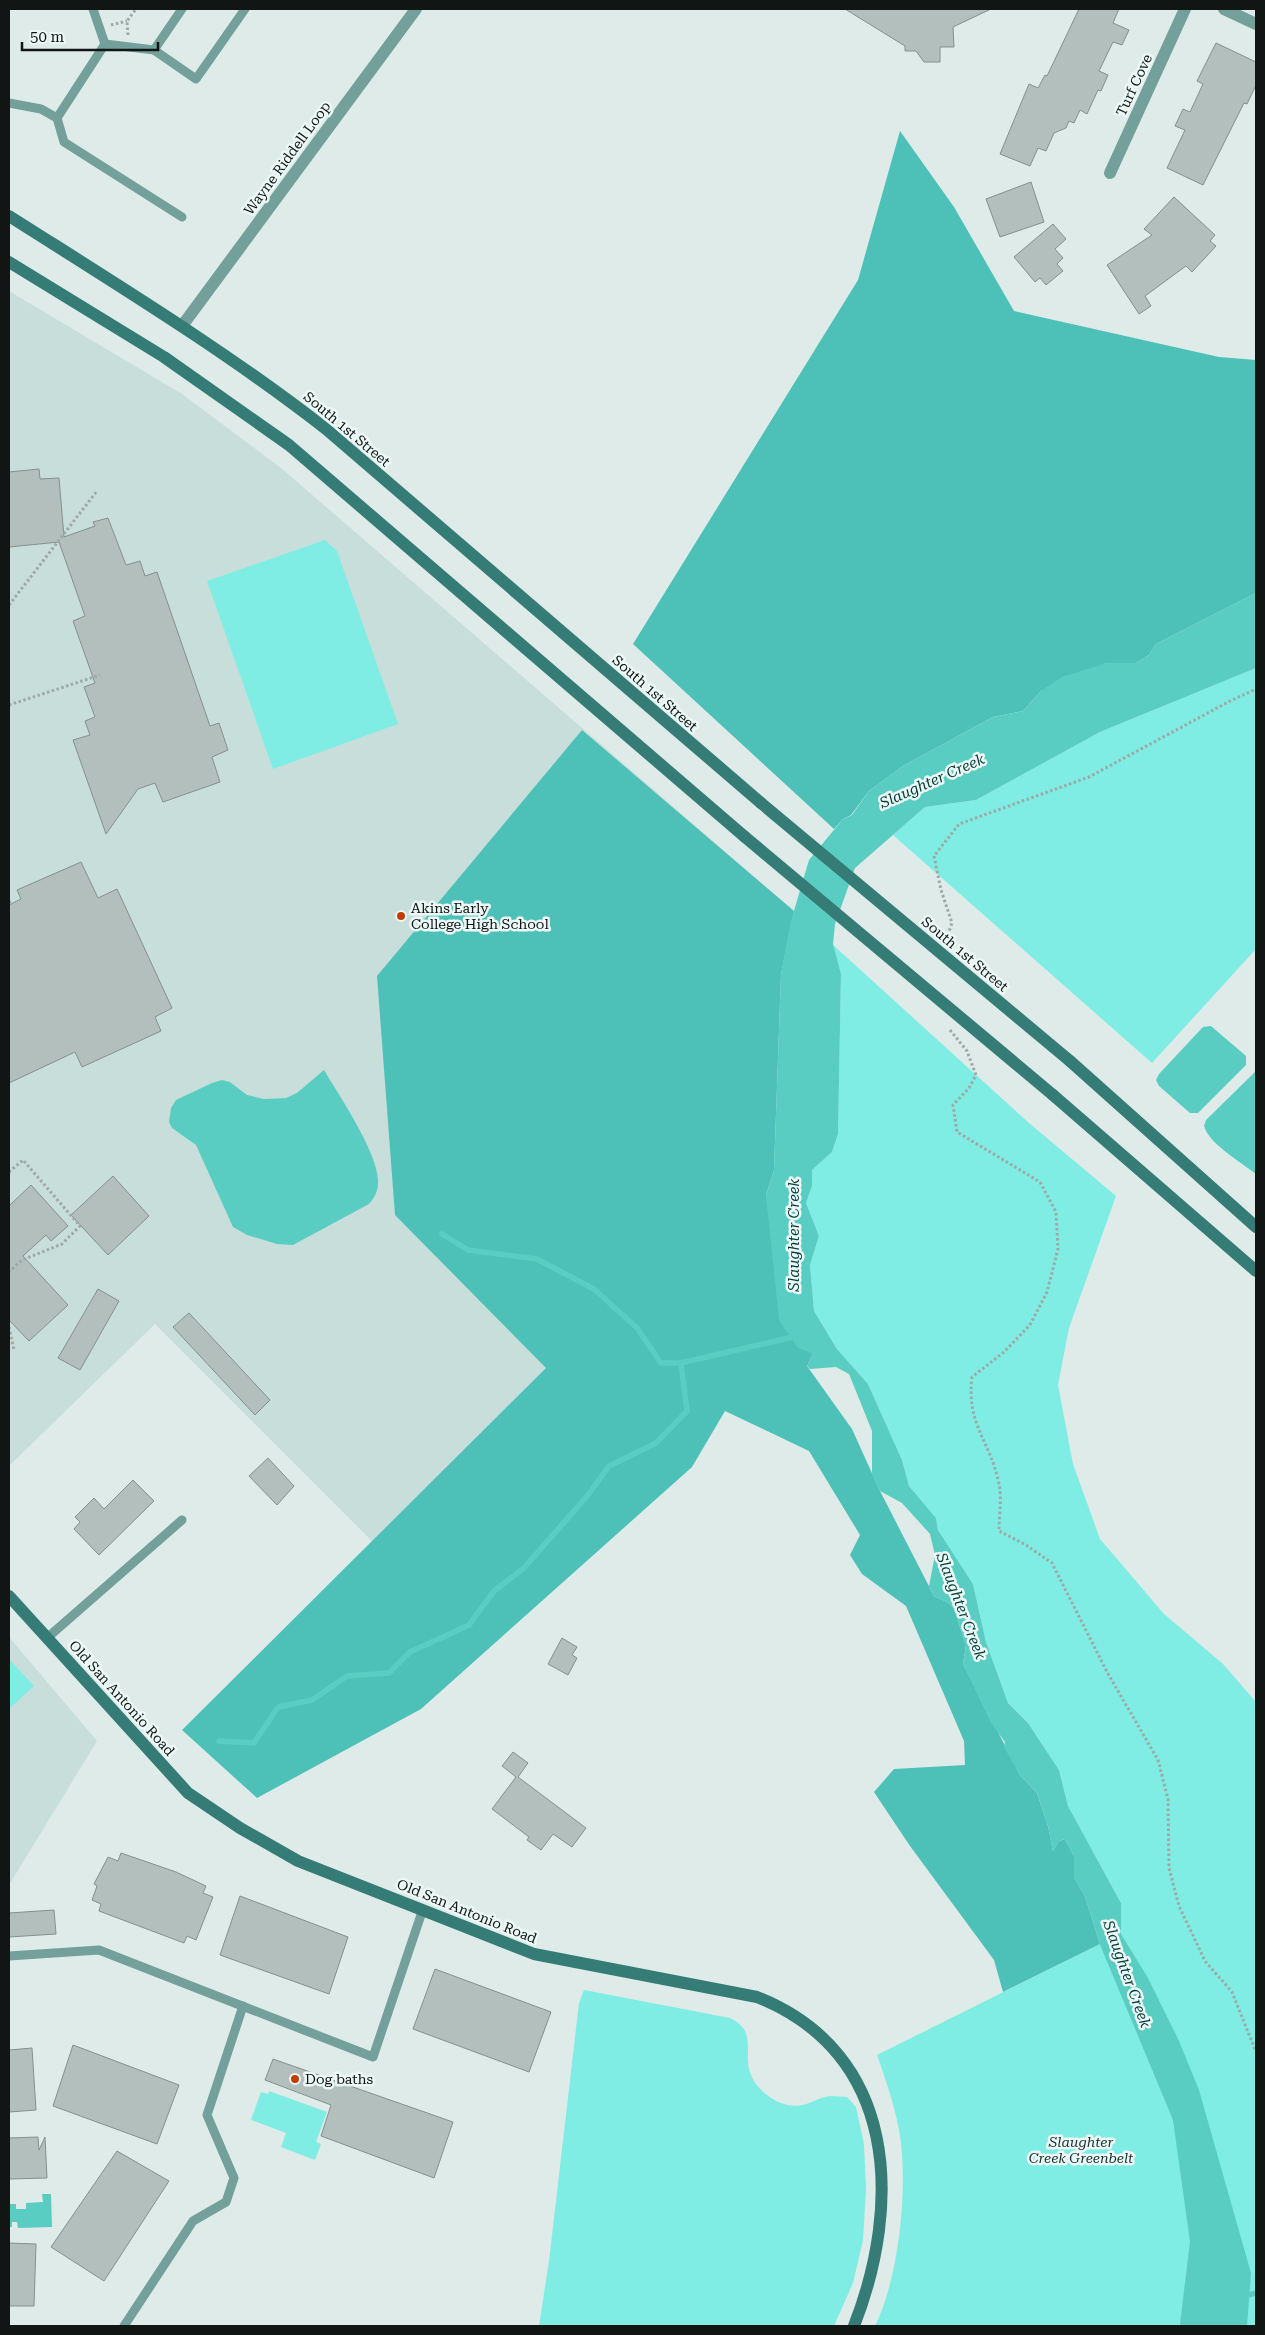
<svg xmlns="http://www.w3.org/2000/svg" width="1265" height="2335" font-family="'Roboto Serif',serif">
<style>
.built{fill:#c8dedb}
.green{fill:#7fede3}
.forest{fill:#4dc1b8}
.water{fill:#5acdc3}
.lines{fill:none;stroke-linecap:round;stroke-linejoin:round}
.stream{stroke:#5acdc3;stroke-width:5.5}
.building{fill:#b2bfbd;stroke:#84908e}
.path{stroke:#9ea9a7;stroke-width:3;stroke-dasharray:2.5 2.5;stroke-linecap:butt}
.lane{stroke:#74a09b;stroke-width:9}
.street{stroke:#74a09b;stroke-width:12}
.secondary{stroke:#357c76;stroke-width:12}
.secondary-bridge{stroke:#357c76;stroke-width:12}
.poi-dot{fill:#c33c02;stroke:#ebf8f6;stroke-width:2}
.labels{text-anchor:middle;stroke-width:5;stroke-linejoin:round;paint-order:stroke}
.street-label{font-size:14px;fill:#111514;stroke:#ebf8f6}
.poi-label{font-size:14px;fill:#111514;stroke:#ebf8f6;text-anchor:start}
.park-label{font-size:14px;font-style:italic;fill:#1b302e;stroke:#ebf8f6}
.water-label{font-size:15px;font-style:italic;fill:#023b37;stroke:#ebf8f6}
</style>
<rect width="100%" height="100%" fill="#deebe9"/>
<g class="built">
<path d="M9,291l173,103 99,74 513,443 -13,63 -6,164 -402,404 -218,-218 -146,142z"/>
<path d="M9,1637l88,104 -88,144z"/>
</g>
<g class="green">
<path d="M325,540l12,11 61,173 -125,45 -66,-188z"/>
<path d="M1256,668v281l-104,114 -259,-228 32,-28 51,-7 124,-68z"/>
<path d="M832,944l197,179 87,73 -47,132 -11,57 15,79 27,75 64,75 59,50 33,38v624h-381c24,-48 33,-137 25,-190 -4,-27 -14,-55 -23,-81l243,-121 1,-31 -53,-97 -9,-36 -31,-47 -20,-20 -22,-61 -13,-58 -35,-54 -2,-12 -27,-32 -7,-26 -34,-76 -31,-35 -23,-38 -4,-46 9,-29 -13,-33 6,-17v-16l20,-18 6,-18 3,-160z"/>
<path d="M9,1659l25,27 -25,23z"/>
<path d="M584,1990l146,28c32,15 7,40 26,66 10,13 29,25 47,21 9,-2 19,-9 29,-9 5,0 10,1 15,1l9,10 8,37 2,45 -3,51 -10,43 -19,43h-295l10,-65 30,-258z"/>
<path d="M269,2091l58,21 -11,30 5,2 -6,16 -34,-13 5,-14 -35,-13 10,-28 7,2z"/>
</g>
<g class="forest">
<path d="M900,131l54,76 60,104 205,46 37,3v233l-100,51 -7,11 -13,8h-29l-66,28 -18,20 -30,6 -90,49 -34,25 -18,24 -8,4 -9,10 -201,-185 225,-364z"/>
<path d="M582,730l212,181 -13,63 -7,196 -8,25 47,159 -6,12 45,63 28,62 54,105 15,7 5,6 12,36 -3,19 57,111 17,18 11,33 5,25 6,-10 6,-2 9,17v21l11,19 15,48 -97,48 -9,-32 -84,-114 -36,-54 20,-23 71,-4 -1,-24 -58,-135 -44,-32 -12,-19 10,-20 -51,-84 -84,-40 -33,56 -271,242 -164,89 -75,-68 364,-362 -151,-153 -18,-239z"/>
</g>
<g class="water">
<path d="M1256,593v75l-156,64 -124,68 -51,7 -70,61 -20,56 -2,20 8,30 -3,160 -6,18 -20,18v16l-6,17 13,33 -9,29 4,46 23,38 31,35 34,76 7,26 27,32 2,12 35,54 13,58 22,61 20,20 31,47 9,36 53,97v31l27,44 31,63 20,49 52,183 -4,53h-65l-2,-2 10,-82 -17,-122 -72,-173 -16,-51 -11,-19v-21l-9,-17 -6,2 -6,11 -5,-26 -11,-33 -17,-18 -16,-28 1,-5 -14,-19 -28,-59 3,-19 -12,-36 -5,-6 -15,-7 -5,-10 6,-31 -5,-21 -28,-31 -22,-12 -8,-17v-43l-23,-57 -13,-7 -26,2 -3,-3 6,-12 -16,-7 -18,-27 -13,-125 8,-25 7,-196 10,-53 18,-61 34,-41 9,-4 17,-24 34,-25 90,-49 30,-6 18,-20 21,-14 45,-14h29l13,-8 7,-11z"/>
<path d="M1211,1026l35,30v9l-48,48h-8l-31,-27 -3,-6 3,-6 44,-47z"/>
<path d="M324,1070c15,25 56,86 54,113 0,9 -4,15 -9,21l-76,41 -16,-1 -30,-9 -14,-8 -37,-82 -24,-17 -3,-6 2,-14 5,-8 36,-17 10,-3 8,2 17,13 17,4 22,-1 11,-5z"/>
<path d="M1256,1071v103c-15,-12 -47,-30 -52,-48l2,-6z"/>
<path d="M42,2194h9l1,33 -34,1 -1,-6h-5v5h-3l1,-23h6v5h10v-6l17,-1z"/>
</g>
<g class="lines">
<g class="stream">
<path d="M442,1234l26,16 69,9 57,30 43,39 24,35h20"/>
<path d="M219,1741l35,2 24,-36 34,-7 35,-24 42,-3 21,-21 59,-27 25,-34 30,-23 64,-73 21,-29 47,-23 31,-32 -6,-48 116,-27"/>
<path d="M1244,2296l12,-3"/>
</g>
</g>
<g class="building">
<path d="M845,9h146l-38,18 1,20h-14v15h-16l-8,-11h-11v-5z"/>
<path d="M1079,9h40l-6,14 16,7 -7,15 -9,-3 -14,29 9,4 -7,16 -3,-1 -11,24 -7,-4 -6,13 -5,-2 -3,7 -12,5 -8,18 -8,-3 -8,18 -30,-12 29,-70 9,4 7,-13 2,1z"/>
<path d="M1216,43l40,19v23l-9,19 -3,-1 -41,82 -36,-17 18,-38 -10,-4 8,-17 7,3 13,-28 -6,-3z"/>
<path d="M1031,182l13,40 -44,15 -14,-38z"/>
<path d="M1174,197l41,38 -5,6 6,5 -24,26 -6,-6 -41,30 6,10 -12,8 -32,-49 45,-30 -8,-6z"/>
<path d="M1053,224l13,15 -11,10 8,9 -6,6 6,7 -17,14 -6,-7 -5,4 -21,-25z"/>
<path d="M39,469l1,10 19,-1 5,59 31,-11 -2,-4 15,-4 18,47 14,-4 5,15 12,-4 53,154 9,-3 9,27 -16,7 8,25 -57,20 -8,-19 -17,6 -32,45 -33,-94 17,-5 -5,-14 10,-4 -11,-30 11,-4 -22,-62 12,-5 -26,-74 -50,5v-75z"/>
<path d="M81,862l17,36 19,-9 55,119 -17,9 6,14 -79,36 -7,-15 -66,31v-178l12,-6 -4,-9z"/>
<path d="M113,1176l36,40 -41,39 -37,-40z"/>
<path d="M31,1185l37,41 -17,15 -5,-6 -23,21 45,49 -39,36 -20,-21v-114z"/>
<path d="M98,1289l21,12 -39,69 -22,-12z"/>
<path d="M189,1313l81,87 -15,15 -82,-88z"/>
<path d="M268,1458l26,28 -17,19 -28,-29z"/>
<path d="M133,1480l21,21 -55,54 -25,-26 6,-7 -5,-5 19,-19 10,11z"/>
<path d="M562,1638l15,9 -5,8 5,3 -9,17 -20,-11z"/>
<path d="M513,1752l15,11 -10,14 68,51 -14,19 -19,-13 -12,16 -14,-10 2,-3 -37,-28 24,-32 -14,-11z"/>
<path d="M121,1853l55,19 30,14 -3,7 10,4 -17,43 -9,-4 -3,7 -85,-32 2,-7 -9,-4 5,-14 -3,-2 14,-27 10,4z"/>
<path d="M240,1896l108,41 -19,57 -109,-39z"/>
<path d="M54,1910l2,24 -47,3v-24z"/>
<path d="M435,1969l116,43 -22,60 -116,-43z"/>
<path d="M73,2045l106,40 -22,59 -104,-38z"/>
<path d="M32,2048l4,62 -27,2v-62z"/>
<path d="M273,2059l180,63 -19,56 -113,-42 10,-31 -66,-25z"/>
<path d="M38,2137l1,13 6,-13 2,41 -38,1v-41z"/>
<path d="M117,2151l52,30 -65,100 -53,-34z"/>
<path d="M9,2243l27,1 -2,62h-25z"/>
</g>
<g class="lines">
<g class="path">
<path d="M111,25l16,-4"/>
<path d="M128,35l-1,-14 9,-12"/>
<path d="M9,605l88,-114"/>
<path d="M9,705l91,-30"/>
<path d="M9,901l2,3"/>
<path d="M946,940l6,-17 -11,-33 -7,-34 25,-32 130,-47 141,-76 26,-12"/>
<path d="M950,1030l17,21 9,24 -7,13 -16,17 4,27 83,50 16,30 2,37 -11,43 -17,33 -26,27 -32,25c-6,48 19,65 27,107 3,14 0,32 0,47l27,14 26,18 55,109 51,88 10,39 1,69 10,38 26,55 27,31 24,60"/>
<path d="M9,1172l14,-12 57,66 -18,18 -40,16 -13,12"/>
<path d="M9,1327l5,23"/>
</g>
<g class="lane">
<path d="M93,9l12,35"/>
<path d="M154,50l42,29 49,-70"/>
<path d="M9,103l32,6 16,9 7,24 118,75"/>
<path d="M57,118l48,-74 49,6 28,-41"/>
<path d="M47,1638l135,-118"/>
<path d="M9,1956l90,-6 274,107 50,-148"/>
<path d="M124,2326l69,-105 33,-19 8,-24 -27,-63 36,-109"/>
</g>
<g class="street">
<path d="M1224,9l32,15"/>
<path d="M1110,173l75,-164"/>
<path d="M182,326l234,-317"/>
</g>
<g class="secondary">
<path d="M9,216c107,68 217,135 317,213l435,374"/>
<path d="M9,262l155,95 125,88 456,392"/>
<path d="M1070,1061l186,166"/>
<path d="M1053,1095l203,176"/>
<path d="M9,1596l179,197 52,35 58,33 236,93 223,43c141,56 145,206 97,329"/>
</g>
<g class="secondary-bridge">
<path d="M761,803l309,258"/>
<path d="M745,837l308,258"/>
</g>
</g>
<g class="poi-dot">
<circle cx="401" cy="916" r="5"/>
<circle cx="295" cy="2079" r="5"/>
</g>
<g class="labels">
<g class="street-label">
<text transform="translate(1134 85) rotate(-65)" y="5">Turf Cove</text>
<text transform="translate(287 158) rotate(-54)" y="5">Wayne Riddell Loop</text>
<text transform="translate(347 429) rotate(40)" y="5">South 1st Street</text>
<text transform="translate(655 693) rotate(41)" y="5">South 1st Street</text>
<text transform="translate(965 954) rotate(40)" y="5">South 1st Street</text>
<text transform="translate(122 1698) rotate(48)" y="5">Old San Antonio Road</text>
<text transform="translate(467 1911) rotate(22)" y="5">Old San Antonio Road</text>
</g>
<g class="poi-label">
<text x="411" y="913">Akins Early<tspan x="411" dy="16">College High School</tspan></text>
<text x="305" y="2084">Dog baths</text>
</g>
<g class="park-label">
<text x="1081" y="2147">Slaughter<tspan x="1081" dy="16">Creek Greenbelt</tspan></text>
</g>
<g class="water-label">
<text transform="translate(932 781) rotate(-24)" y="5">Slaughter Creek</text>
<text transform="translate(794 1235) rotate(-90)" y="5">Slaughter Creek</text>
<text transform="translate(961 1606) rotate(69)" y="5">Slaughter Creek</text>
<text transform="translate(1127 1974) rotate(70)" y="5">Slaughter Creek</text>
</g>
</g>
<rect width="1265" height="2335" fill="none" stroke="#111514" stroke-width="20"/>
<path d="M22 42v8h136v-8" fill="none" stroke="#111514" stroke-width="2.5"/>
<text x="30" y="42" font-size="15" fill="#111514" stroke="#ebf8f6" stroke-width="4" paint-order="stroke">50 m</text>
</svg>
